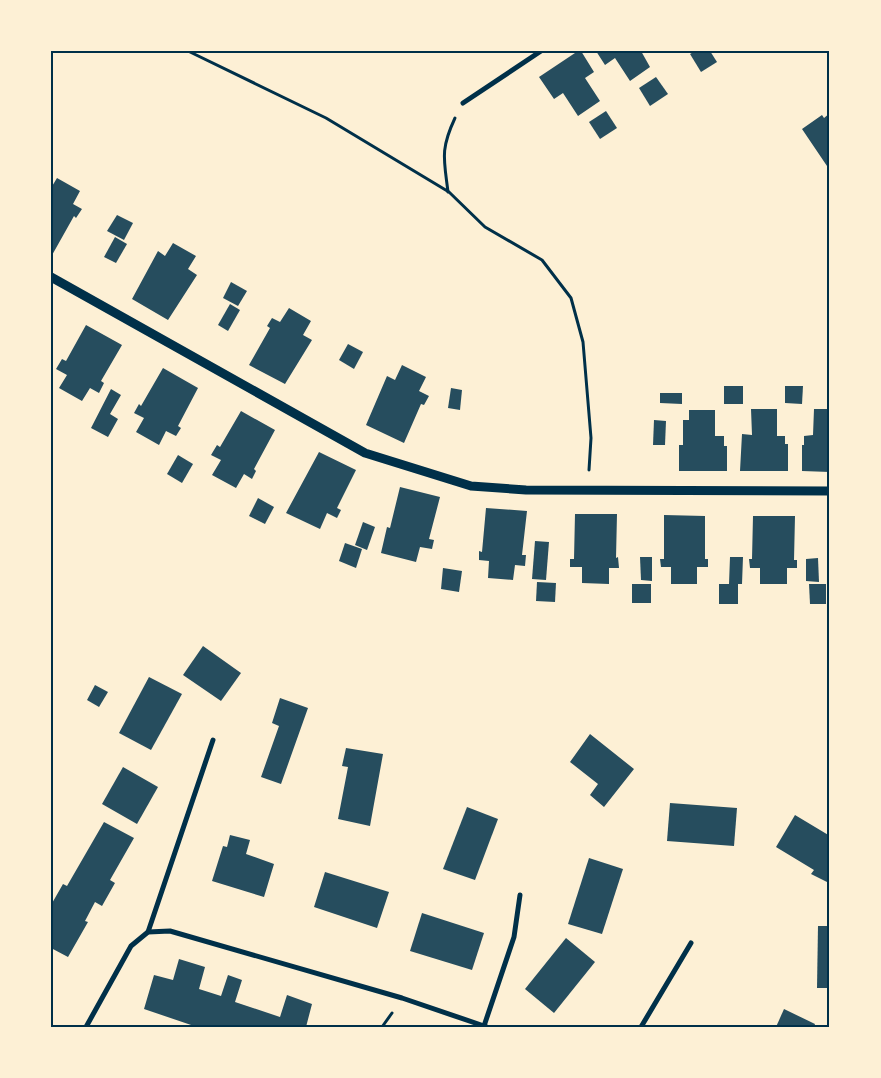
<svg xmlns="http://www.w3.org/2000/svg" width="881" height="1078" font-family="'Libre Baskerville',serif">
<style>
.building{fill:#264d5e}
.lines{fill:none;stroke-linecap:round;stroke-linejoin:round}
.path{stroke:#003049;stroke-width:3}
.minor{stroke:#003049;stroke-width:5}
.tertiary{stroke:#003049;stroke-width:9}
.neatline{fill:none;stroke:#003049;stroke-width:2}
</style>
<rect width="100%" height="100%" fill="#fdf0d5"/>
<g class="building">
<path d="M578,51h3l13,21 -9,6 15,23 -22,15 -15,-23 -9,6 -15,-22z"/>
<path d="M596,51h45l9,16 -20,14 -15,-23 -10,7z"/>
<path d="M695,51h15l7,11 -16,10 -11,-18z"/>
<path d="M656,77l12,17 -18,12 -11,-18z"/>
<path d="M606,111l11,17 -17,11 -11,-17z"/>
<path d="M830,113v52l-3,1 -25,-37 20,-14 2,3z"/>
<path d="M57,178l23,13 -7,13 9,5 -6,9 -2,-2 -23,41v-69z"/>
<path d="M117,215l16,8 -9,17 -17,-9z"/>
<path d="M115,237l12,7 -11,19 -12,-6z"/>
<path d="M173,243l23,13 -8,13 9,6 -29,45 -36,-21 26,-48 7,5z"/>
<path d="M231,282l16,9 -9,15 -15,-8z"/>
<path d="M230,304l10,6 -12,21 -10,-6z"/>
<path d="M289,308l22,13 -8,14 9,5 -27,44 -36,-19 21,-37 -3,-2 5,-8 8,4z"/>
<path d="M86,325l36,20 -21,36 3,2 -5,10 -9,-5 -8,13 -23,-13 8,-13 -11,-6 6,-10 4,2z"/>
<path d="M348,344l15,8 -9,17 -15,-9z"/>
<path d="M402,365l24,12 -7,14 10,5 -5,9 -3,-1 -17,39 -38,-18 21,-49 8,4z"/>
<path d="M163,368l35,20 -20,38 3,2 -5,8 -10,-5 -7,14 -23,-13 8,-14 -10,-5 5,-9 2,2z"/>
<rect x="724" y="386" width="19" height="18"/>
<path d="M785,386h18l-1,18 -17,-1z"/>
<path d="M451,388l11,2 -2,20 -12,-2z"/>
<path d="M111,389l10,6 -11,19 8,5 -10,18 -17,-9z"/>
<path d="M660,393h22v11l-22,-1z"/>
<path d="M751,409h26v27h8v8h3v27h-48l2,-37 10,1z"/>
<path d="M814,409h16v63l-28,-1v-26h2v-9l9,-1z"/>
<path d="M689,410h26v26h9v10h3v25h-48v-26h4v-25h6z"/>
<path d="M241,411l34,19 -21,39 2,2 -4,8 -8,-5 -8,14 -24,-13 9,-15 -10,-5 6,-10 3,2z"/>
<path d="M654,420l12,1 -1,24h-12z"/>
<path d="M319,452l37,18 -19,38 4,2 -4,8 -10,-5 -7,16 -34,-16z"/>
<path d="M178,455l15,9 -11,19 -15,-9z"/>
<path d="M400,487l40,10 -11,42 5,1 -2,9 -12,-2 -4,15 -35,-9 6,-26 3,1z"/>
<path d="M258,498l16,9 -9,17 -16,-8z"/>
<path d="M486,508l41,3 -5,44h4l-1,11 -10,-1 -2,15 -25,-2 1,-17 -10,-1v-9l3,1z"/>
<path d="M575,514h42l-1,44 2,-1 1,11h-10v16l-27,-1v-16h-12v-8h4z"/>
<path d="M664,515l41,1v43h3v8h-11v17h-26v-17h-10l-1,-8h4z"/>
<path d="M753,516h42l-1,44h3v8h-10v16h-27v-16h-10l-1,-9h3z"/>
<path d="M363,522l12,5 -8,23 -12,-5z"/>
<path d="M535,541l14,1 -3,38 -14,-1z"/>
<path d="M345,543l17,6 -6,19 -17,-7z"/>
<path d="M640,557h12v24l-11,-1z"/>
<path d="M730,557h13l-1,27h-4v20h-19v-20h10z"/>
<path d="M818,558l1,24 -13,-1v-22z"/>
<path d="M443,568l19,3 -3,21 -18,-3z"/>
<path d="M537,582l19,1 -1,19 -19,-1z"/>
<rect x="632" y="584" width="19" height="19"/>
<path d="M809,584h17v20h-16z"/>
<path d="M203,646l38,27 -20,28 -38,-26z"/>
<path d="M149,677l33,17 -31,56 -32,-17z"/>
<path d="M95,685l13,7 -9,15 -12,-7z"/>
<path d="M280,698l28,10 -27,76 -20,-7 18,-51 -7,-3z"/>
<path d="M590,734l44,35 -30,38 -14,-12 8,-11 -28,-22z"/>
<path d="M346,748l37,6 -13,72 -32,-7 10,-52 -6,-1z"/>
<path d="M123,767l35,20 -21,37 -35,-20z"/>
<path d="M670,803l67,5 -3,38 -67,-5z"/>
<path d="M467,807l31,12 -23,61 -32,-11z"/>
<path d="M795,815l35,21v41l-3,5 -16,-8 3,-4 -38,-23z"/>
<path d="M104,822l30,16 -24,42 5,3 -13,23 -7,-4 -10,19 3,1 -20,35 -17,-9v-43l12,-21 4,2z"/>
<path d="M230,835l20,5 -4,14 28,10 -10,33 -52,-16 11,-35 4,1z"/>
<path d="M589,858l34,11 -21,65 -34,-10z"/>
<path d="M325,872l64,20 -12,36 -63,-21z"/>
<path d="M422,913l62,20 -12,37 -62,-19z"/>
<path d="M818,926h12v62h-13z"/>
<path d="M566,938l29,24 -41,51 -29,-24z"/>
<path d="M179,959l26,8 -6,22 22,7 7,-21 14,5 -7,22 45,15 7,-22 25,9 -6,23h-109l-53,-18 10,-34 19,5z"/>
<path d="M784,1009l31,15 -1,3h-38z"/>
</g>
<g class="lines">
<g class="path">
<path d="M188,51l138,67 123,74 36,35 57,33 29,38 12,44 8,96 -2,32"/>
<path d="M448,192c-4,-33 -8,-42 7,-74"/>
<path d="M382,1027l10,-14"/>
</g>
<g class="minor">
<path d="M463,103l78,-52"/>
<path d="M148,932l65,-192"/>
<path d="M484,1026l30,-89 6,-42"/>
<path d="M86,1027l45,-81 17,-14 22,-1 232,67 85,29"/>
<path d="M641,1027l50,-84"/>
</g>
<path class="tertiary" d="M51,277l314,176 106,33 55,4 304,1"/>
</g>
<rect width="881" height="1078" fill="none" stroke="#fdf0d5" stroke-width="105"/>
<rect x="52" y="52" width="776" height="974" class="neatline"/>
</svg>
